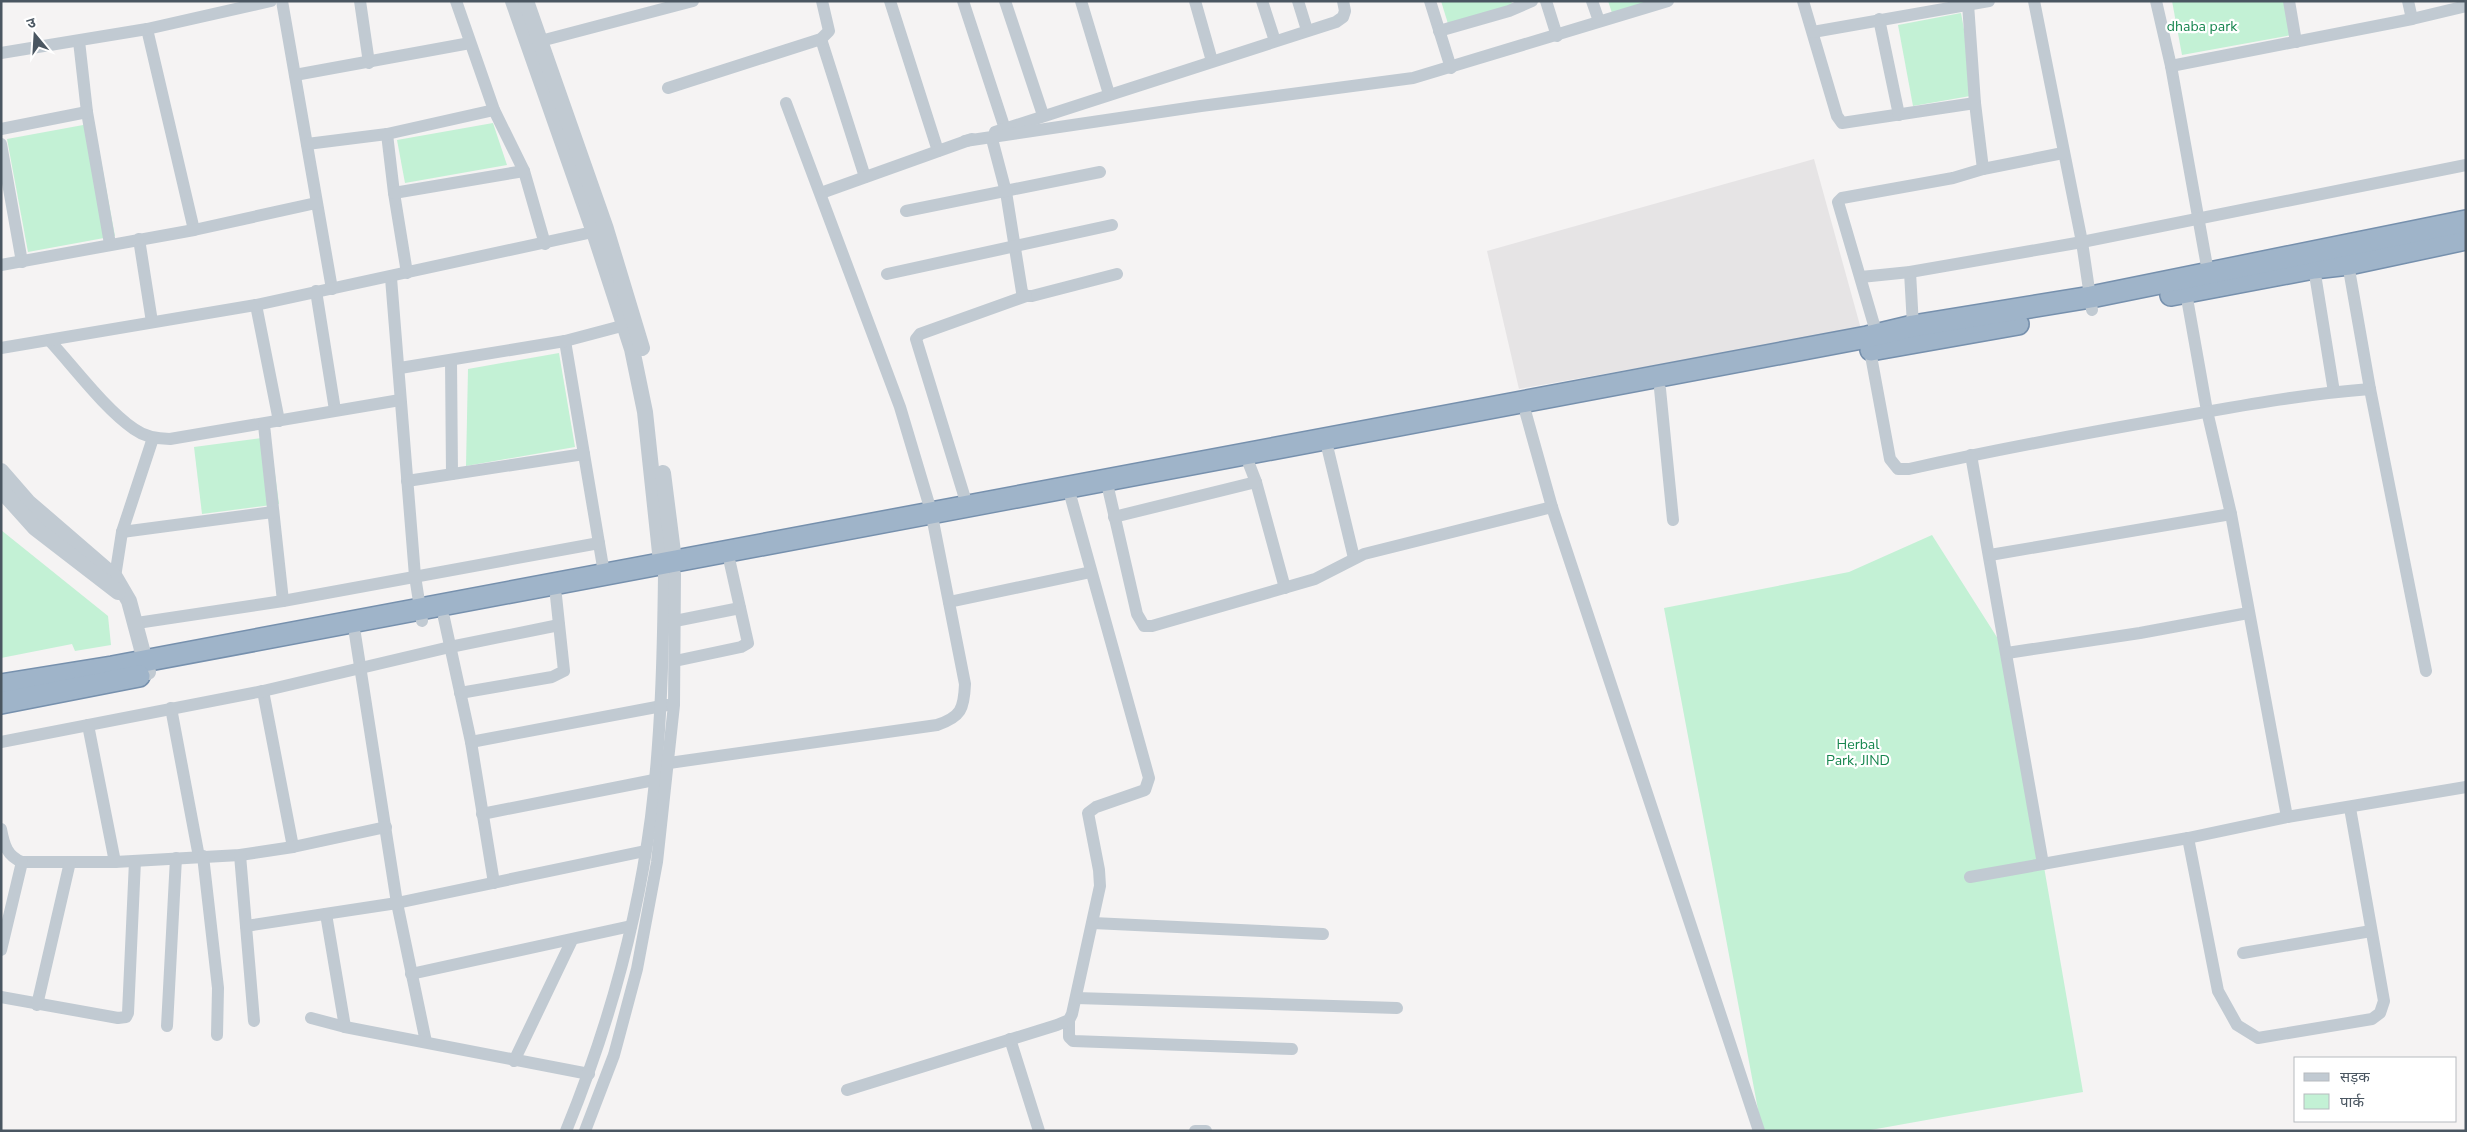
<svg xmlns="http://www.w3.org/2000/svg" width="2467" height="1132" font-family="'Nunito Sans','Noto Sans Devanagari',sans-serif">
<style>
.education{fill:#e6e4e5}
.green{fill:#c3f1d5}
.lines{fill:none;stroke-linecap:round;stroke-linejoin:round}
.trunk-casing{stroke:#7690ad;stroke-width:24}
.minor{stroke:#c1cad2;stroke-width:12}
.tertiary{stroke:#c1cad2;stroke-width:16}
.trunk{stroke:#9fb4c9;stroke-width:21}
.labels{text-anchor:middle;stroke-width:4.5;stroke-linejoin:round;paint-order:stroke}
.park-label{font-size:14px;fill:#17864f;stroke:#fff}
</style>
<rect width="100%" height="100%" fill="#f5f3f3"/>
<path class="education" d="M1814,159l47,170 -342,60 -32,-138z"/>
<g class="green">
<path d="M1441,1h70l2,5 -64,21z"/>
<path d="M1608,1h51l-46,15z"/>
<path d="M2172,1h119l6,33 -115,21z"/>
<path d="M1961,13l15,82 -63,11 -15,-81z"/>
<path d="M94,123l21,113 -87,16 -21,-113z"/>
<path d="M493,123l14,42 -102,18 -8,-43z"/>
<path d="M559,353l16,94 -109,19 2,-97z"/>
<path d="M270,437l9,67 -77,10 -8,-67z"/>
<path d="M1,530l107,86 3,29 -36,6 -3,-7 -71,14z"/>
<path d="M1932,535l75,118 76,439 -218,39h-103l-98,-523 185,-36z"/>
</g>
<g class="lines">
<defs>
<g id="trunk">
<path d="M2171,295l143,-27 35,-4 117,-25"/>
<path d="M1871,350l147,-26"/>
<path d="M1,685l111,-18 1755,-330 46,-11 178,-29 375,-76"/>
<path d="M1,703l138,-27"/>
</g>
</defs>
<use href="#trunk" class="trunk-casing"/>
<g class="minor">
<path d="M282,1l50,288"/>
<path d="M360,1l9,62"/>
<path d="M456,1l38,109 30,61 21,73"/>
<path d="M890,1l48,150"/>
<path d="M963,1l42,128"/>
<path d="M1005,1l38,114"/>
<path d="M1081,1l28,93"/>
<path d="M1195,1l17,60"/>
<path d="M1262,1l13,40"/>
<path d="M1298,1l9,29"/>
<path d="M1430,1l21,67"/>
<path d="M1546,1l11,35"/>
<path d="M1592,1l7,20"/>
<path d="M1803,1l34,115 5,7 133,-20"/>
<path d="M2034,1l48,241 10,68"/>
<path d="M2156,1l15,65 37,206"/>
<path d="M2289,1l7,41"/>
<path d="M2408,1l4,18"/>
<path d="M1968,4l7,99 8,66"/>
<path d="M1879,19l20,96"/>
<path d="M147,29l47,201"/>
<path d="M1439,31l70,-20 23,-10"/>
<path d="M1813,32l176,-31"/>
<path d="M821,39l44,138"/>
<path d="M79,41l8,71 23,132"/>
<path d="M533,43l160,-42"/>
<path d="M1,53l146,-24 124,-28"/>
<path d="M2171,66l241,-47 54,-13"/>
<path d="M295,75l175,-32"/>
<path d="M668,88l153,-49 8,-8 -7,-30"/>
<path d="M1,129l86,-17"/>
<path d="M995,132l341,-110 7,-5 2,-6 -2,-10"/>
<path d="M387,134l7,59 13,80"/>
<path d="M992,139l14,53 16,100 4,4h6l85,-22"/>
<path d="M965,141l236,-35 212,-28 255,-77"/>
<path d="M1,144l21,118"/>
<path d="M307,144l80,-10 107,-24"/>
<path d="M394,193l130,-22"/>
<path d="M821,193l151,-54"/>
<path d="M906,211l194,-39"/>
<path d="M139,239l13,83"/>
<path d="M2347,258l23,131 56,282"/>
<path d="M1,265l193,-35 122,-27"/>
<path d="M2314,268l20,124"/>
<path d="M1910,272l3,54"/>
<path d="M887,274l225,-49"/>
<path d="M1861,277l49,-5 172,-30 384,-77"/>
<path d="M391,278l24,298 7,45"/>
<path d="M2185,287l22,124 24,103 56,303"/>
<path d="M316,291l19,119"/>
<path d="M256,305l23,116"/>
<path d="M1877,335l-39,-133 4,-4 111,-20 30,-9 80,-16"/>
<path d="M49,340c25,27 55,68 85,89 11,8 23,10 36,10l230,-39"/>
<path d="M565,341l39,232"/>
<path d="M1869,345l21,114 8,10h11c85,-19 171,-35 257,-50 68,-12 136,-25 204,-30"/>
<path d="M1,348l255,-43 346,-75"/>
<path d="M451,360l1,114"/>
<path d="M400,368l165,-27 68,-18"/>
<path d="M1660,389l13,131"/>
<path d="M1526,414l26,93 207,624"/>
<path d="M264,425l19,176"/>
<path d="M1328,450l26,108"/>
<path d="M1971,455l72,409"/>
<path d="M1249,464l7,18 29,106"/>
<path d="M1106,479l31,135 7,12h8l163,-47 49,-25 188,-47"/>
<path d="M407,481l177,-27"/>
<path d="M967,505l-51,-166 4,-5 106,-38"/>
<path d="M1114,517l142,-35"/>
<path d="M122,532l151,-20"/>
<path d="M1990,555l241,-41"/>
<path d="M115,577l7,-45 31,-94"/>
<path d="M949,602l142,-30"/>
<path d="M444,618l27,124 23,141"/>
<path d="M675,621l65,-13"/>
<path d="M137,623l146,-22 316,-58"/>
<path d="M355,634l42,269 29,139"/>
<path d="M2007,653l133,-20 108,-20"/>
<path d="M675,661l66,-14 7,-4 -18,-80"/>
<path d="M263,691l30,156"/>
<path d="M460,693l92,-16 12,-6 -8,-75"/>
<path d="M171,708l28,149"/>
<path d="M88,725l27,137"/>
<path d="M1,742l262,-51 187,-44 109,-22"/>
<path d="M471,742l196,-37"/>
<path d="M669,763l268,-38c24,-8 27,-16 28,-41l-34,-173 -31,-104 -114,-304"/>
<path d="M482,814l172,-34"/>
<path d="M1,829c3,16 6,27 21,33h93l125,-7 53,-8 93,-20"/>
<path d="M2188,838l30,153 19,34 21,13 114,-19 8,-6 4,-12 -34,-193"/>
<path d="M240,855l14,166"/>
<path d="M203,856l15,132 -1,47"/>
<path d="M1970,877l218,-39 99,-21 179,-30"/>
<path d="M326,914l19,113"/>
<path d="M1093,923l230,11"/>
<path d="M246,926l151,-23 248,-52"/>
<path d="M1,950l21,-88"/>
<path d="M2243,953l128,-22"/>
<path d="M411,974l220,-48"/>
<path d="M1,997l117,21 8,-1 2,-4 7,-152"/>
<path d="M1076,998l321,10"/>
<path d="M37,1005l33,-143"/>
<path d="M311,1018l34,9 244,47"/>
<path d="M1069,1020v17l4,4 219,8"/>
<path d="M167,1026l9,-168"/>
<path d="M1010,1039l29,92"/>
<path d="M514,1061l58,-121"/>
<path d="M847,1090l210,-65 12,-5 3,-6 28,-128 -1,-16 -11,-57 8,-6 49,-17 4,-12 -78,-280"/>
<path d="M566,1131c41,-100 71,-207 85,-314 10,-80 12,-161 13,-242"/>
<path d="M585,1131l29,-76 23,-86 20,-107 17,-157 1,-131"/>
<path d="M1195,1131h11"/>
</g>
<g class="tertiary">
<path d="M513,1l81,231 38,117 13,63 16,150"/>
<path d="M526,1l80,228 36,119"/>
<path d="M1,471l27,31 87,75 14,24 19,71"/>
<path d="M663,473l11,87"/>
<path d="M1,490l34,38 83,64"/>
</g>
<use href="#trunk" class="trunk"/>
</g>
<g class="labels">
<g class="park-label">
<text x="2202" y="31">dhaba park</text>
<text x="1858" y="749">Herbal<tspan x="1858" dy="16">Park, JIND</tspan></text>
</g>
</g>
<rect width="2467" height="1132" fill="none" stroke="#4a5661" stroke-width="5"/>
<rect x="2294" y="1057" width="162" height="65" fill="#ffffff" stroke="#b7bbc0"/>
<rect x="2304" y="1073" width="25" height="8" fill="#c1cad2" stroke="#b7bbc0"/>
<text x="2340" y="1082" font-size="15" fill="#4a5661">सड़क</text>
<rect x="2304" y="1094" width="25" height="15" fill="#c3f1d5" stroke="#b7bbc0"/>
<text x="2340" y="1107" font-size="15" fill="#4a5661">पार्क</text>
<g transform="translate(35 35) rotate(342)" stroke="#ffffff" stroke-width="4" paint-order="stroke">
<path d="M0-4L9 19L0 12L-9 19Z" fill="#4a5661"/>
<text y="-8" font-size="14" font-weight="bold" text-anchor="middle" fill="#4a5661">उ</text>
</g>
</svg>
